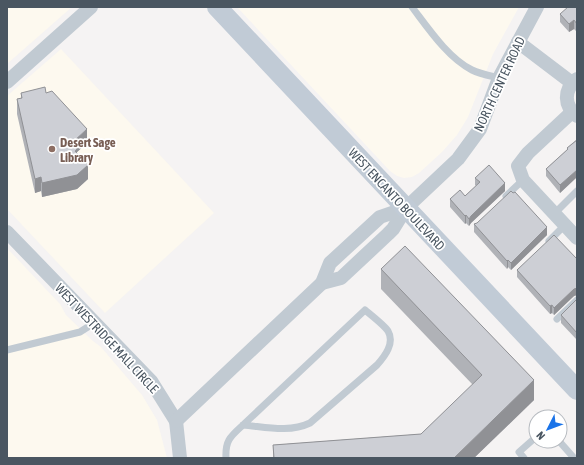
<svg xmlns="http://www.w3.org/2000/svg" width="584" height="465" font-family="'Asap Condensed',sans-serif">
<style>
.commercial{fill:#fdf9ef}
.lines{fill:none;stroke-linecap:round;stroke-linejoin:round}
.lane{stroke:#c1cad2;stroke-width:7}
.street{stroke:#c1cad2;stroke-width:14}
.secondary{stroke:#c1cbd6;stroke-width:20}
.wall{fill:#b0b2b7}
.shaded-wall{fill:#909195}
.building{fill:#cdcfd5;stroke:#909195}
.education-dot{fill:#8d6e63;stroke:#fff;stroke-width:1.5}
.labels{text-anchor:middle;stroke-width:3.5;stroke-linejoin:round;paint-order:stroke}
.street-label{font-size:13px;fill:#4a5661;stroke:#fff}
.education-label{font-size:13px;font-weight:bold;fill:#785e54;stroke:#fff;text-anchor:start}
</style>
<rect width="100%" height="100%" fill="#f5f3f3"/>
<g class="commercial">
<path d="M7,7h65l-65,57z"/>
<path d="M237,7h282l-26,47 -25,63 -11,18 -15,17 -23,21 -7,4 -8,1 -7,-2 -7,-5z"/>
<path d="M61,49l153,164 -109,100 -98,-104v-113z"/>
<path d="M7,248l53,56 6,11 27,26 8,6 41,48 15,25 10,38h-160z"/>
</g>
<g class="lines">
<g class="lane">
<path d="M412,7c16,21 36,51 60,63 8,4 19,6 27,8"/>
<path d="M506,196l17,-16"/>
<path d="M554,214l23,-23"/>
<path d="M549,241l16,-16"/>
<path d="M557,319l20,-19"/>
<path d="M7,350l73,-18 14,-9"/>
<path d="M559,441l15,17"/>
<path d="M226,458c-1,-18 5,-22 17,-33l122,-115c6,5 19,15 23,21 7,12 -3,25 -11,34l-67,58c-21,10 -44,4 -67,2"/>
<path d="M524,458l-5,-6 17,-15"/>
</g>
<g class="street">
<path d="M518,42l54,41"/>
<path d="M577,79c-14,11 -13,27 0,37"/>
<path d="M7,82l84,-75"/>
<path d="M572,112l-44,41 -10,13 5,14 54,58"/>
<path d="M7,232l144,149 25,40 4,37"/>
<path d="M322,283l19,-5 47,-44 5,-5 13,-21 52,-49 22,-30 19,-51 38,-71"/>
<path d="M176,421l146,-138 8,-20 50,-46 26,-9"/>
</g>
<path class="secondary" d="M217,7l360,383"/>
</g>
<g class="wall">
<path d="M577,7v25l-3,-3 -5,3 -9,-10v-8z"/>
<path d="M21,93h25l41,50 -10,9v2l11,25 -11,10 -35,8 -1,-6 -6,2 -18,-79v-15l4,-1z"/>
<path d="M577,137v40l-17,16 -14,-17v-7l21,-19v-2l9,-8v-2z"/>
<path d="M475,178l30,13 -34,32 -2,3 -3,-3 -1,1 -15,-17v-8l15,-3 11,-10 -1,-1z"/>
<path d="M474,224l73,11 -36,35 -3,-3 -1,2 -33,-37z"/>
<path d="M577,259v36l-3,1 -20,19 -2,-2 -2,1 -33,-37v-7z"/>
<path d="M381,269l153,131 -60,58h-201v-13l148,-11 52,-49 -92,-96z"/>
<path d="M577,299v41l-16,-17v-8z"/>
</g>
<g class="shaded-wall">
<path d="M574,20v9l-5,3v-8z"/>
<path d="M87,129v14l-10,9v12l-4,-22z"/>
<path d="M88,165v14l-11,10 -35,8v-14z"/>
<path d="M577,170v7l-17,16v-8z"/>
<path d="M41,177v14l-6,2v-14z"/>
<path d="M505,183v8l-34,32 -2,3v-7l2,-3z"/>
<path d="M466,215v8l-1,1v-8z"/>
<path d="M547,227v8l-36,35v-7z"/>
<path d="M508,260v7l-1,2v-8z"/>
<path d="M577,288v7l-3,1 -20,19v-7l20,-19z"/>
<path d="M552,305v8l-2,1v-8z"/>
<path d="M534,380v20l-60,58h-20z"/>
</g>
<g class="building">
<path d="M568,7h9v17l-3,-4 -5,4 -9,-10z"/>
<path d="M45,87l1,6 6,-2 35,38 -14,13 4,3 -2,2 2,3 -2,1 13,14 -11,10 -35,8 -1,-6 -6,2 -18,-80 5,-1 -1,-5z"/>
<path d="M577,140v30l-17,15 -14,-16 22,-20 -1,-1z"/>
<path d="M489,165l16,18 -34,33 -2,3 -3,-4 -1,1 -15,-17 10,-9 5,6 15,-14 -5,-4z"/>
<path d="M511,191l2,2 2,-1 32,35 -36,36 -3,-3 -1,1 -33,-37 3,-1z"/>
<path d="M554,235l23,24v29l-3,1 -20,19 -2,-3 -2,1 -33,-36z"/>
<path d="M405,246l129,134 -80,78h-180l-1,-13 148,-11 61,-59 -101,-106z"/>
<path d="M577,299v34l-16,-18z"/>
</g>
<circle class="education-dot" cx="52" cy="149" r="4"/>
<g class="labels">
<g class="street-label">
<text transform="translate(499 84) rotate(-65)" y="5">NORTH CENTER ROAD</text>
<text transform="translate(397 199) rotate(47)" y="5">WEST ENCANTO BOULEVARD</text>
<text transform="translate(107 338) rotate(47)" y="5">WEST WESTRIDGE MALL CIRCLE</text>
</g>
<g class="education-label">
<text x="60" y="147">Desert Sage<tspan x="60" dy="15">Library</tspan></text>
</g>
</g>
<rect width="584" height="465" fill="none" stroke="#4a5661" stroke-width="16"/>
<g transform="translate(548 429) rotate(228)"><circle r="19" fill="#ffffff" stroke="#b7bbc0"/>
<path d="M0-3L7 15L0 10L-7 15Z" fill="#1a73e8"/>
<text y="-6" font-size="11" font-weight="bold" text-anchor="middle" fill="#4a5661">N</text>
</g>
</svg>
